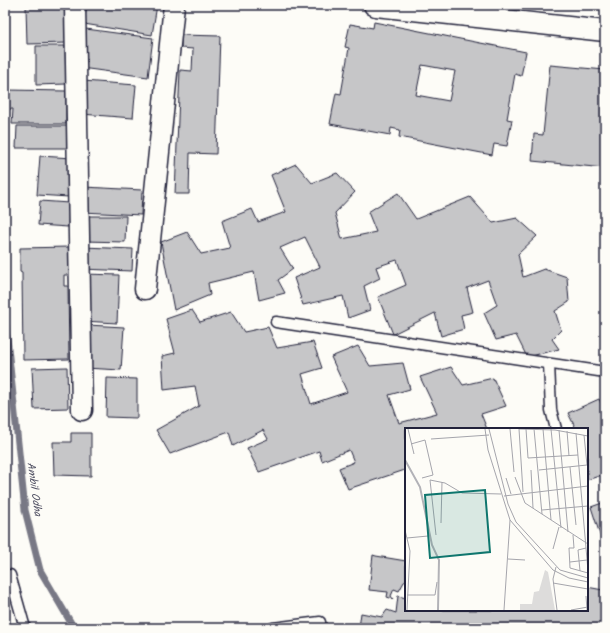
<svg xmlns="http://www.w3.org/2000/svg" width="610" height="633" font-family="Kalam,sans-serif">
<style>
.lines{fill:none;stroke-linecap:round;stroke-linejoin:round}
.stream{stroke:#787885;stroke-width:7}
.building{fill:#c6c6c8;stroke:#22223b;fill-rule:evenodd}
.lane-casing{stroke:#22223b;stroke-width:13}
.street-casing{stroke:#22223b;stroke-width:23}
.lane{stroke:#fdfcf7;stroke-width:10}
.street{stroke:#fdfcf7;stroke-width:20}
.labels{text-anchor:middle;stroke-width:3;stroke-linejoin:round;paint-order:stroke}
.water-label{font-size:11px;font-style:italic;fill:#545466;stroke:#fdfcf7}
.inset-river{fill:none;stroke:#b2b2b7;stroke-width:2}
.inset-road{fill:none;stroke:#a5a5ac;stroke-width:1}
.view{fill:#0f766e;fill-opacity:0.15;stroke:#0f766e;stroke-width:2}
.inset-edge{fill:none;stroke:#22223b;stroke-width:2}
</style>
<rect width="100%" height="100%" fill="#fdfcf7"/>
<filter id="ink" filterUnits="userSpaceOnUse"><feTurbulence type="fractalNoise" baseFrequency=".025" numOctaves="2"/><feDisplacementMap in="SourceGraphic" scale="8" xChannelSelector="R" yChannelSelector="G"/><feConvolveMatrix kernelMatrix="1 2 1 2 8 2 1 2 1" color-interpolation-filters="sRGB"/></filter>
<g filter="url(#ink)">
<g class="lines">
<path class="stream" d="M5,319l20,191 15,60 34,58"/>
</g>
<g class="building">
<path d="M87,5h70l-5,30 -68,-11z"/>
<path d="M66,6l1,37 -40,1 -1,-37z"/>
<path d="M374,22l152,30 -5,24 -6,-2 -8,45 5,1 -5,26 -13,-2 -2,11 -93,-18 1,-7 -9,-2 -1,7 -60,-11 6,-31 5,1 8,-46 -4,-1 5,-23 23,4zM422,65l33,6 -6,30 -33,-6z"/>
<path d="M86,29l67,9 -5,39 -67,-9z"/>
<path d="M181,35l39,1 -4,118 -26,-1 -1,41h-14l5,-124 12,1 1,-22 -12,-1z"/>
<path d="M36,46h29l1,38 -30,1z"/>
<path d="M550,65l55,5v98l-73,-7 2,-27 9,1z"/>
<path d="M83,81l53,4 -3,33 -52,-4z"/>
<path d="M8,90l58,1v33h-54l1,-15h-5z"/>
<path d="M17,126h55v22h-56z"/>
<path d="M40,156l32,2 -3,39 -32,-2z"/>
<path d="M296,164l16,19 25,-10 18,19 -20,21 7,26 34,-7 -8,-20 30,-19 18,26 54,-22 23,26 24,-5 20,18 -19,18 5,23 21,-8 23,8 2,25 -14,9 6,19 -9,9 7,10 -32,8 -11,-22 -20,5 -12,-27 13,-8 -9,-25 -21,8 6,24 -12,3 3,14 -23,7 -6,-23 -42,21 -15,-37 28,-12 -9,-25 -21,7 4,11 -16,8 6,24 -22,8 -5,-22 -40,9 -9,-27 26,-11 -15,-30 -25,11 13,21 -15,11 7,13 -26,7 -5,-28 -46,11 2,12 -36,15 -13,-68 26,-10 14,22 29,-6 -8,-27 30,-12 6,13 28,-10 -15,-37z"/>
<path d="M84,187l58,3 -1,25 -58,-3z"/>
<path d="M40,201l29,2 -1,24 -30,-2z"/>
<path d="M85,216h41l-1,26 -41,-1z"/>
<path d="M69,247v28h-5v11h4l1,73 -46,1 -1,-87 -2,-1v-24z"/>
<path d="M83,247l50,2 -1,22 -50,-2z"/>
<path d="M84,274l35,1 -2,48 -34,-2z"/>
<path d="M192,310l8,12 31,-10 13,20 24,-5 9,21 36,-6 9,26 -20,6 9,30 36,-12 -16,-35 27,-11 12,20 33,-3 7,26 -21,6 10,28 38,-10 -17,-36 31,-10 12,18 30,-7 13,28 -25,8 6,15h-81v44l-1,-3 -57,19 -9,-21 15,-6 -5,-12 -27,11 -3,-10 -60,21 -12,-24 21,-9 -5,-9 -30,16 -4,-14 -59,22 -14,-24 43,-24 -4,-20 -31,4 -2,-34 13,-3 -9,-34z"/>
<path d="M87,325l37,2 -3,43 -36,-2z"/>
<path d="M67,367l1,41 -34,1 -2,-41z"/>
<path d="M107,378l30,1v39l-31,-1z"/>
<path d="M599,399l6,11v64l-18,6v-51h-11l-8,-16z"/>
<path d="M71,433h20v43l-37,-1 -1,-33h18z"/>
<path d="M605,502v38l-3,1 -11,-34z"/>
<path d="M373,555l3,1 30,5v20l-2,1 -5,9 -5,-2 -3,7 2,3 -6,-2 1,-5 -19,-2z"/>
<path d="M587,587l16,3 2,3v35h-246l2,-15 21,4 5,-7 9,3 2,-17 8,2v12h181z"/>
</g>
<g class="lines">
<defs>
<g id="lane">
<path d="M276,322l329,50"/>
<path d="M549,364l2,46 5,19"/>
<path d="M10,575l15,53"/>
<path d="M273,628l47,-6 1,6"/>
</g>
<g id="street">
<path d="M75,5l7,405"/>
<path d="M374,5l2,1 229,25"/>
<path d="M145,289l29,-284"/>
</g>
</defs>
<use href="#lane" class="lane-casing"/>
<use href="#street" class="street-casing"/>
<use href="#lane" class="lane"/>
<use href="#street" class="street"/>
</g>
</g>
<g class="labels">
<g class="water-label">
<text transform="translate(35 489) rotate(82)" y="4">Ambil Odha</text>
</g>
</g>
<g transform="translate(405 428)">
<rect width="183" height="183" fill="#fdfcf7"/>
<path d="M140,142l3,2 7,38h-35v-6h12l2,-12 5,-1z" fill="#dddcdb"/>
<path class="inset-river" d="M0,32l15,27 12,58 7,15 -1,50"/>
<path class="inset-road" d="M3,1l6,25M80,1l3,21 22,70 43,50 16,8 19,4M84,1l19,75 8,18 44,48 28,8M105,1l4,43M114,1l36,1 33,6M114,1l4,63M121,1l2,29 50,-3M129,1l8,85M138,1l8,91M146,1l10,99M154,2l9,102M162,3l2,25M171,5l12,138M26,11l58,-4M6,16l14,-4 8,35 -11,3M165,39l6,58M126,42l2,38M134,42l48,-5 -3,-30M110,49l10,26 63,41M101,50l5,16M99,68l84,-10M137,82l46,-4M36,95l1,-41M0,102l5,21 -3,59M31,107l-6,-55 15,3 17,10 39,1M168,107l1,13h-5l1,20 18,5M2,110l21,-2M148,121l6,-22M103,131l17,1M165,134l17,-2M151,139l-3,12 4,31M175,143l-2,-21 8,-2M148,155l35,6M2,167h28l2,-13M181,168l1,14M99,182l6,-90M166,182l17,-3"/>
<path class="view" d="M80,62l5,62 -60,6 -5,-63z"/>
<rect width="183" height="183" class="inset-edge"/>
</g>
<rect width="610" height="633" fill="none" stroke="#fdfcf7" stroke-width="20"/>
<rect x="10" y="10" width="590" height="613" fill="none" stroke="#22223b" stroke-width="1.5" filter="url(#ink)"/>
</svg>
